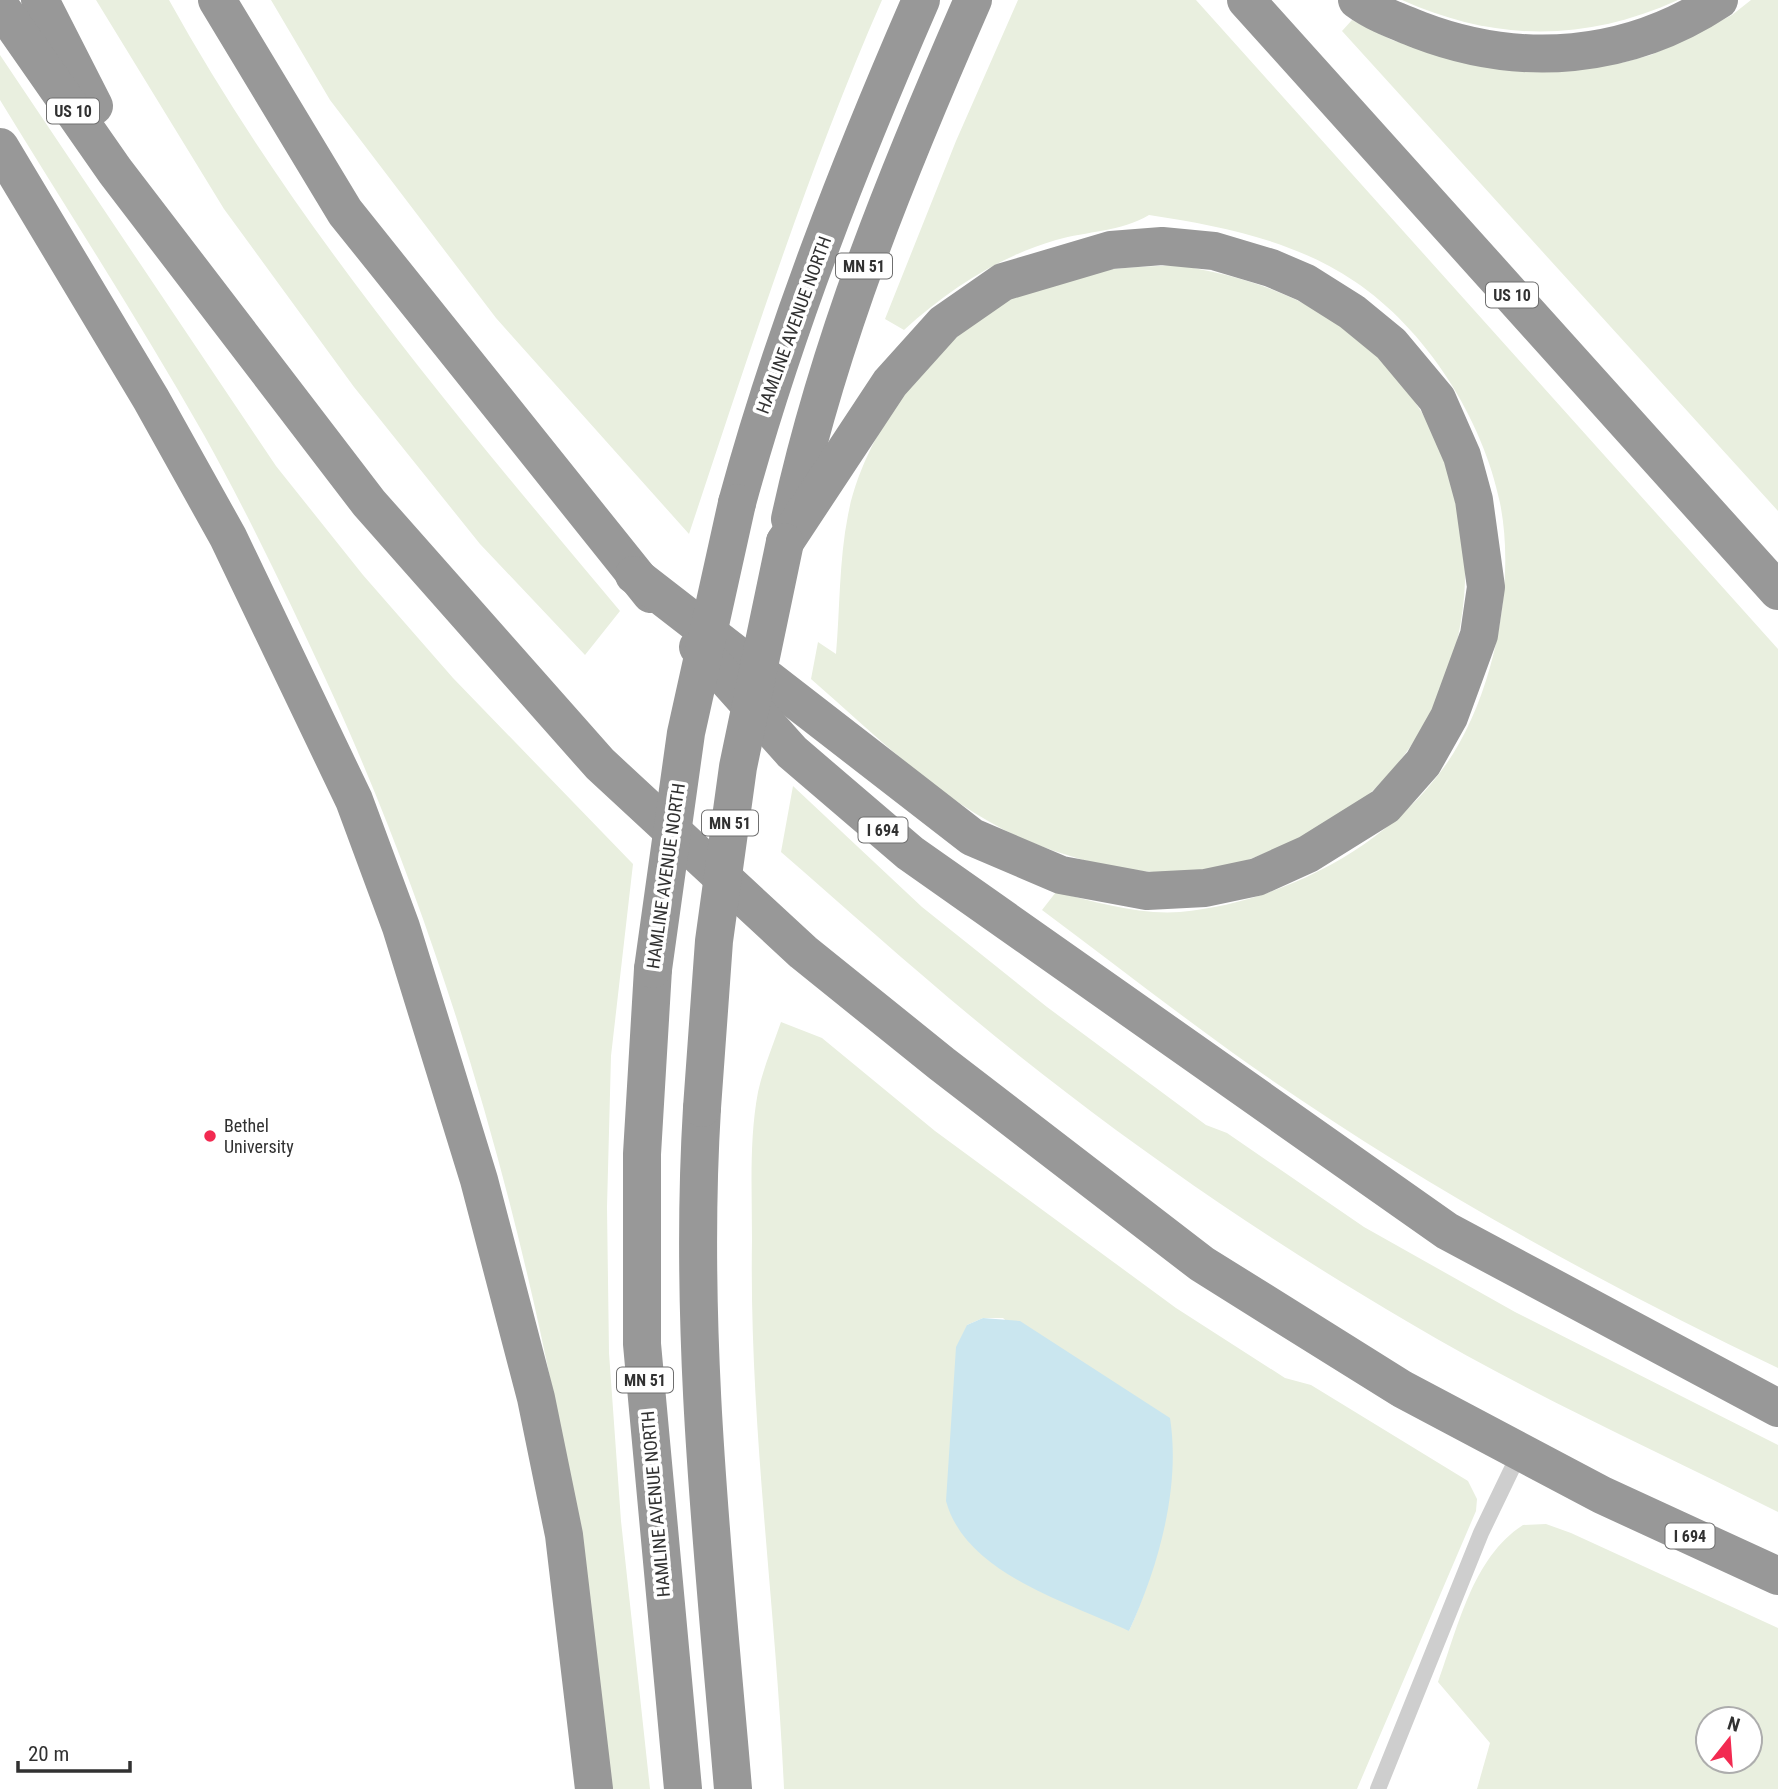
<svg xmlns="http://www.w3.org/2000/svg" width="1778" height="1789" font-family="'Roboto Condensed',sans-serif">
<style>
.green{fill:#e9efdf;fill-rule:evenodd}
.water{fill:#cae6ef}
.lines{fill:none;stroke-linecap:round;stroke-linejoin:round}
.service{stroke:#cecece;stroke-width:16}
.motorway{stroke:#989898;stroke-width:38}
.motorway-bridge{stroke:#989898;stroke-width:38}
.poi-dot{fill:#f22a51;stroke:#fff;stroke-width:2.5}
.labels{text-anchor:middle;stroke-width:7;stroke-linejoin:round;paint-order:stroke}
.shield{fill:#fff;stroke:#6f6f6f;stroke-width:2}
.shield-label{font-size:16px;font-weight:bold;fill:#313131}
.street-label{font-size:18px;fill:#313131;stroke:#fff}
.poi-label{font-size:18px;fill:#313131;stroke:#fff;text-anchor:start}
</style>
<rect width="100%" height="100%" fill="#fff"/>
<g class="green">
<path d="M96,0h73c123,222 288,417 451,611l-35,44 -105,-111 -126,-157 -130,-178z"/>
<path d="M271,0h611c-76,174 -133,354 -193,534l-193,-216 -166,-218z"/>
<path d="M1018,0h178l582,649v719c-189,-90 -375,-194 -545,-315 -65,-47 -128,-96 -191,-143l14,-18c40,10 82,23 124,20 97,-9 200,-61 259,-138 53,-68 78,-187 61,-271 -17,-84 -74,-174 -146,-222 -61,-41 -133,-55 -205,-66 -28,17 -62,16 -93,25 -58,17 -108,50 -152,90l-19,-11 71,-178z"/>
<path d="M1402,0h276c-93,42 -182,42 -276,0z"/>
<path d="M1751,0h27v511l-436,-480 10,-11 40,20 57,18 172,5 30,-8 30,-14 51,-26z"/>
<path d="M0,55l276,411 87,109 90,103 180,186 -22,192 -4,151 2,146 12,168 29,268h-39c-35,-375 -127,-766 -285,-1109 -38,-82 -78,-166 -122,-245 -64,-113 -136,-224 -204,-335z"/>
<path d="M1176,265c71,11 136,33 190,81 154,136 124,394 -57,491 -11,6 -25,9 -38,14 -16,6 -34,14 -51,17 -64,13 -133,-3 -192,-27 -83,-35 -150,-104 -217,-162l7,-37 18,12c4,-45 3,-94 12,-139 20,-101 115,-212 217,-238 36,-9 74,-10 111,-12z"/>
<path d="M793,786l129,121 125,100 159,118 21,8 137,94 151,85 263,133v67c-124,-62 -251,-119 -370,-190 -118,-69 -233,-146 -341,-229 -99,-75 -192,-159 -286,-241z"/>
<path d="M781,1022l41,16 113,93 241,177 109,70 26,7 157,96 9,18 -1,12 -119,278h-573c-8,-183 -35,-366 -32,-549 0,-49 -3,-100 6,-148 5,-23 15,-47 23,-70zM983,1318h20l168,156c-7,55 -19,106 -42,157l-162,-306z"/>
<path d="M1546,1524l25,9 207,95v161h-301l13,-46 -52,-61c20,-54 34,-124 85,-157zM1708,1719h42v42h-42z"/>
</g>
<path class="water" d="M983,1318l37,3 150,97c11,70 -12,150 -41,213 -62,-29 -164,-58 -183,-130l10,-154 11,-22z"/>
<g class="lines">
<path class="service" d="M1378,1789l103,-256 39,-81"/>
<g class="motorway">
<path d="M40,0l54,106"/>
<path d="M217,0l128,212 306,382"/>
<path d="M1246,0l532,591"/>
<path d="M1357,0c19,14 40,21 62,30 102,39 209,30 300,-30"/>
<path d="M0,6l115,165 254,332 231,261 203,188 139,112 260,200 200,125 200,106 176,81"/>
<path d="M0,147l151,252 77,138 126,263 47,127 78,253 57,218 28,137 30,254"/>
<path d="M737,503c47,-172 113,-340 184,-503"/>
<path d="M790,519c39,-180 109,-350 183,-519"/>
<path d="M634,575l338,262 89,38 86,16 58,-3 52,-11 51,-23 77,-48 38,-43 26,-46 30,-82 7,-48 -12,-87 -12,-44 -25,-57 -46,-55 -39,-32 -46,-29 -35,-15 -57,-17 -52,-5 -51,4 -108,32 -59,41 -54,60 -105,159"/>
<path d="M698,647l94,105 118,101 537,378 331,177"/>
<path d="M653,969l-11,185v190l41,445"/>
<path d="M702,1108c-14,228 12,454 31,681"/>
</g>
<g class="motorway-bridge">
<path d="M653,969l33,-236 51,-230"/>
<path d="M702,1108l12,-167 24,-174 47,-225"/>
</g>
</g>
<circle class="poi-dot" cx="210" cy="1136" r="7"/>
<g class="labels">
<g class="shield">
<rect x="47" y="98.5" width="52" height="25" rx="5"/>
<rect x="836" y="253.5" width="56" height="25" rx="5"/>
<rect x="1486" y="282.5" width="52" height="25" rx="5"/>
<rect x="702" y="810.5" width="56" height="25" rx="5"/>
<rect x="858.5" y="817.5" width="49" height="25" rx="5"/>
<rect x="617" y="1367.5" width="56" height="25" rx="5"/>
<rect x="1665.5" y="1523.5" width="49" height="25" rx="5"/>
</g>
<g class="shield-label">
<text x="73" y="117">US 10</text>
<text x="864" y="272">MN 51</text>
<text x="1512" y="301">US 10</text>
<text x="730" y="829">MN 51</text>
<text x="883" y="836">I 694</text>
<text x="645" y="1386">MN 51</text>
<text x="1690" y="1542">I 694</text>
</g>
<g class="street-label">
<text transform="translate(794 325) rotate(-70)" y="6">HAMLINE AVENUE NORTH</text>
<text transform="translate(666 876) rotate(-82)" y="6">HAMLINE AVENUE NORTH</text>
<text transform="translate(656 1504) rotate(-95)" y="6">HAMLINE AVENUE NORTH</text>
</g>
<g class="poi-label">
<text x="224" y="1132">Bethel<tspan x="224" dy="21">University</tspan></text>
</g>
</g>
<g transform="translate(1729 1740) rotate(17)"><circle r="33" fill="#ffffff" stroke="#adadad" stroke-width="2"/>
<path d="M0-5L12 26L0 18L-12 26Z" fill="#f22a51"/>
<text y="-10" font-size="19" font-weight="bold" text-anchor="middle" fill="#313131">N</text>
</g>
<path d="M18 1761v10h112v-10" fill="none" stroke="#313131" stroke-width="3.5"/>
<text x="28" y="1761" font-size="21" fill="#313131" stroke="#ffffff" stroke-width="5" paint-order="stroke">20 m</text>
</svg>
